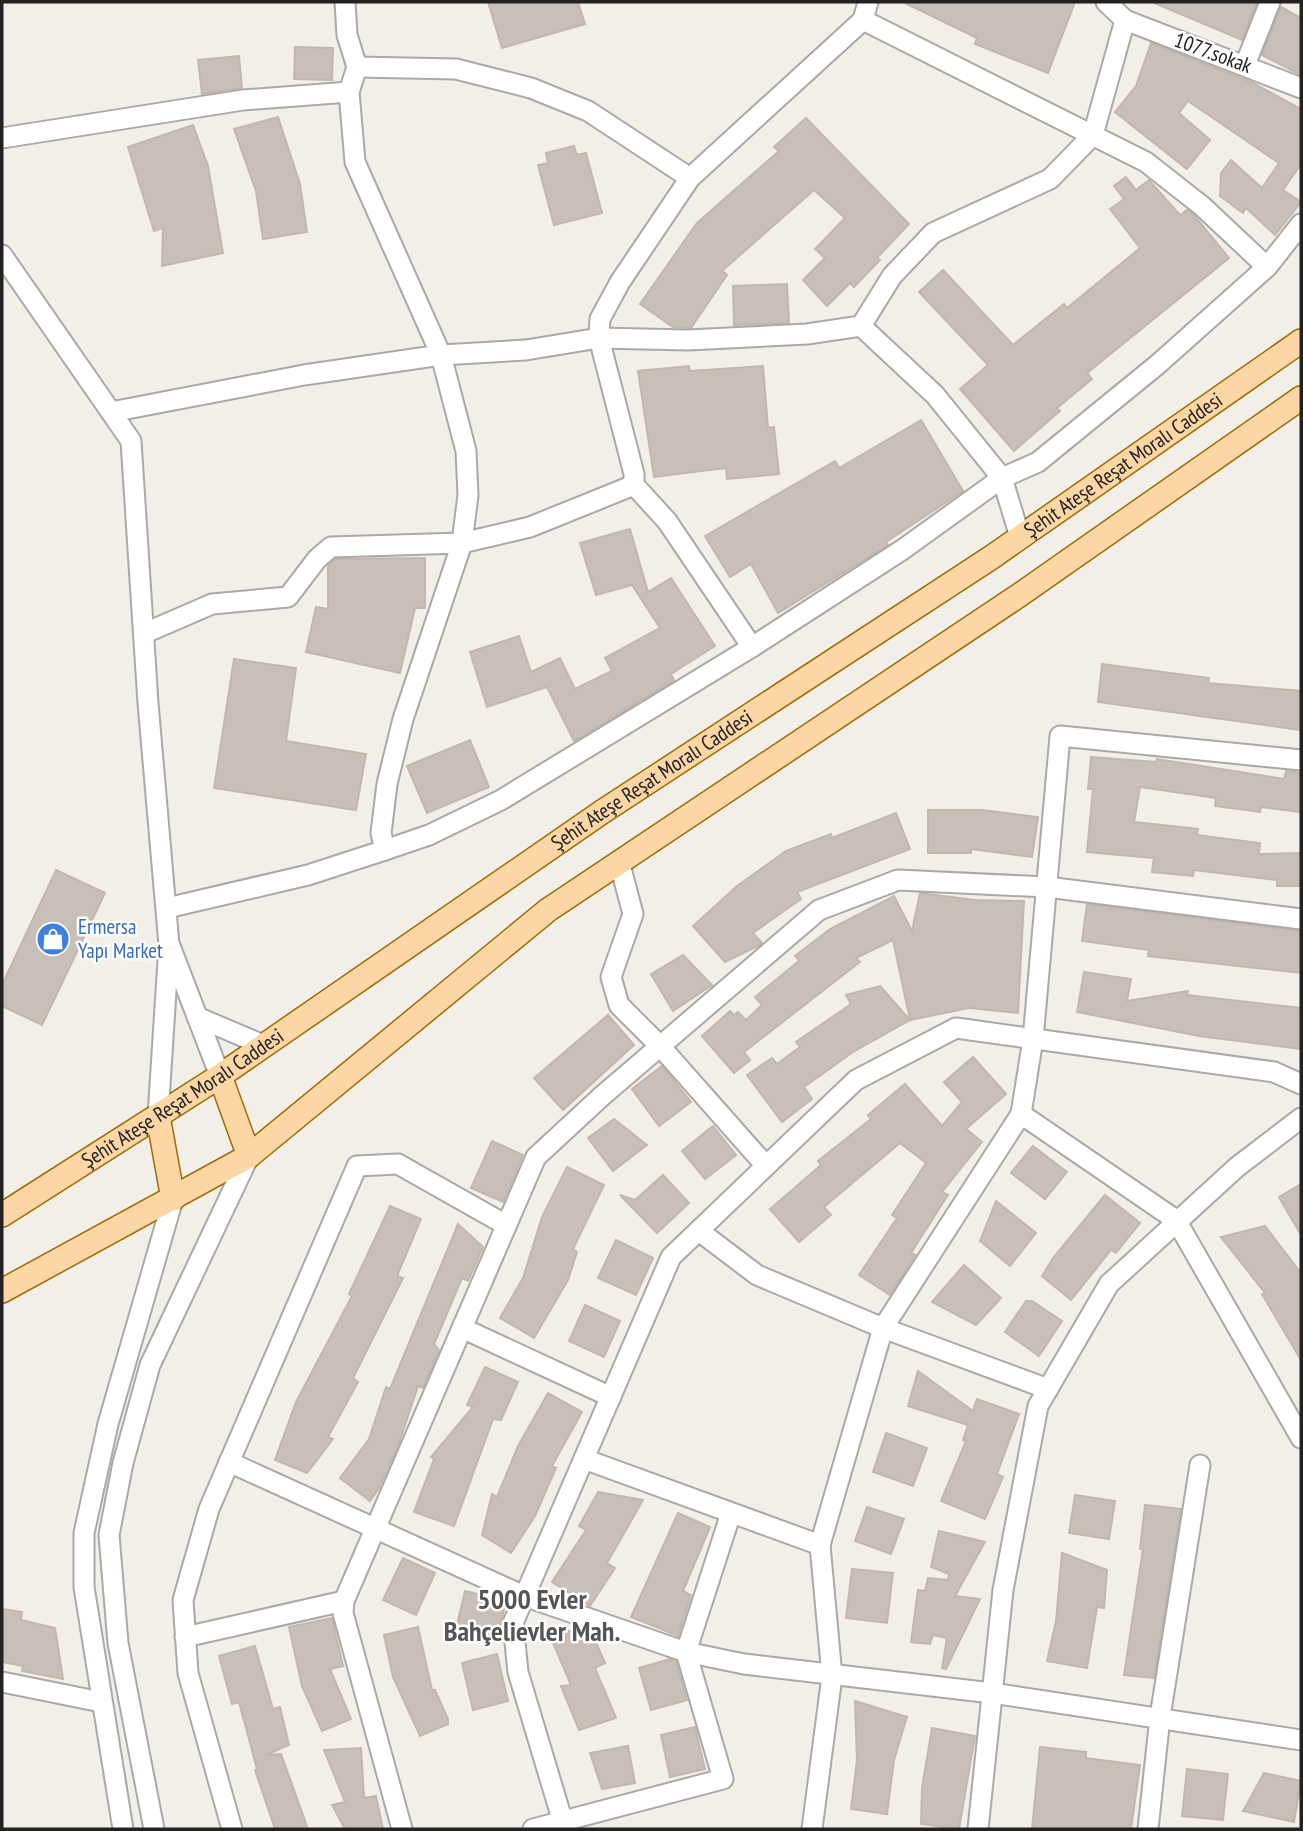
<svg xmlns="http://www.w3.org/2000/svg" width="1303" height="1831" font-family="'PT Sans Narrow',sans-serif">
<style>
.building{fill:#c7bfb8;stroke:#c4b6ab;stroke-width:2}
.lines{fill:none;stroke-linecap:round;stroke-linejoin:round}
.minor-casing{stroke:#a9a9a9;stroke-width:23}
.major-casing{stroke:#a06b00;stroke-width:26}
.minor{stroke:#fff;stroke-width:19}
.major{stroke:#fcd6a4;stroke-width:23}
.labels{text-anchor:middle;stroke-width:5;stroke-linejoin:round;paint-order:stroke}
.street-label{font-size:21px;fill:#222;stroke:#fff}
.shop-label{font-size:21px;fill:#366cbe;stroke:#fff;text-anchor:start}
.district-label{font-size:28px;font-weight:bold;fill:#555;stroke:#fff}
</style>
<rect width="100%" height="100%" fill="#f2efe9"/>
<g class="building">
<path d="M488,2h90l7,22 -83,24z"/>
<path d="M903,2h172l-27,71 -73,-29 2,-6z"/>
<path d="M1152,2h105l-15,38z"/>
<path d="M1281,7l20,11v57l-39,-20z"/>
<path d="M1151,43l102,40 48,26v55l-18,26 18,12 -26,33 -29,-27 -3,5 -23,-17 1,-23 10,-13 31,28 17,-25 -91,-62 -9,12 31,27 -23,29 -72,-57 21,-26z"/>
<path d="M295,47l38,1 -1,32 -38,-1z"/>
<path d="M239,56l3,32 -40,6 -4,-34z"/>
<path d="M278,117l22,67 7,48 -44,7 -7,-48 -22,-62z"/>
<path d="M806,118l103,106 -32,34 3,2 -26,27 -4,-4 -23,23 -24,-26 22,-22 -10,-9 30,-31 -31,-28 -92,81 5,4 -36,53 -18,-1 -33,-23 57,-81 82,-72 -5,-4z"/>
<path d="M193,125l15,41 15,87 -61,13 1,-38 -9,3 -26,-84z"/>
<path d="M574,146l3,9 9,-2 16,60 -48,12 -16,-60 10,-2 -2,-10z"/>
<path d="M1126,177l10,13 13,-10 31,35 7,-5 6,4 36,44 -142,115 5,6 -35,29 3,3 -46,40 -54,-62 28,-24 -69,-73 24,-22 70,75 51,-41 3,4 73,-60 -30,-39 14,-10 -10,-13z"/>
<path d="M787,284l2,39 -55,2 -1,-39z"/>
<path d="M689,366l1,5 73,-5 5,62 6,-1 5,47 -52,5 -1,-11 -72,9 -16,-106z"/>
<path d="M921,420l42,71 -77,51 2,3 -110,68 -27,-49 -21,13 -25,-41 130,-75 4,7z"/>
<path d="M630,529l18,63 23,-14 44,68 -44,28 3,6 -100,61 -27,-54 -60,20 -17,-55 49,-16 12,36 29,-14 15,31 37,-18 -7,-13 55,-30 -28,-43 -36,10 -16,-52z"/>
<path d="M425,558v50h-10l-15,65 -94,-21 10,-45 12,2v-43l8,-7z"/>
<path d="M234,659l62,9 -10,73 80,13 -10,56 -142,-22z"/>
<path d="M1102,664l107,14 -1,5 93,8v39l-203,-28z"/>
<path d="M470,740l19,47 -62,26 -20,-47z"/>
<path d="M1091,757l65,5 1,-3 127,20 2,-8 15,2v39l-40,-5 -1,5 -45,-6 1,-8 -76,-11 -6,35 64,7 -1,6 63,8 -1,11 42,-1v33h-24v-6l-83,-10 -1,6 -41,-4 2,-14 -67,-6 6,-63h-5z"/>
<path d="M928,810h54l56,7 -6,40 -61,-8v4h-43z"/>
<path d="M896,813l14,36 -113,43 4,7 -48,34 9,10 -4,3 -33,16 -32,-36 44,-40 49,-35 45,-17 1,4z"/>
<path d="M56,870l49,23 -63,132 -40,-19v-21z"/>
<path d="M920,893l55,7 49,1 -6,112 -49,-5 -59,12 -17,-80 -37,18 4,4 -116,90 6,8 -16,13 -32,-37 28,-25 4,4 4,-3 8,8 16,-15 -7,-8 44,-36 -4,-5 35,-27 64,-33 18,35z"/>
<path d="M1087,904l214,27v42l-153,-17 1,-6 -67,-9z"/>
<path d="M683,955l29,30 -39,26 -22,-37z"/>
<path d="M1084,972l47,7 -4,22 61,-10 -1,4 114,13v41l-102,-13 -122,-24z"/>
<path d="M880,986l30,34 -57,32 -49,35 8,12 -30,23 -35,-47 25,-17 5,6 23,-17 -4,-5 55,-38 -5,-9z"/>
<path d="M608,1015l26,30 -71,65 -29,-32z"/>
<path d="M973,1057l33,37 -40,35 16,13 -40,50 6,3 -37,58 4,2 -25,40 -31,-20 38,-57 -5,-3 34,-52 -26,-20 -76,64 7,8 -32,27 -29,-33 51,-44 -3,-4 53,-42 -3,-4 37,-31 37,42 20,-24 -18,-20z"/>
<path d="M662,1066l29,36 -32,24 -27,-37z"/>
<path d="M614,1119l33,26 -34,26 -25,-33z"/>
<path d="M713,1126l23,29 -31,24 -23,-28z"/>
<path d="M492,1141l31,14 -20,47 -32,-14z"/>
<path d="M1033,1146l34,26 -22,27 -34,-26z"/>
<path d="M567,1167l37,18 -31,64 4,3 -9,28 -34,58 -34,-20 23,-40 19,-61z"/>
<path d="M663,1175l26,28 -32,30 -37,-38 15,5z"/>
<path d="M1301,1184v51l-22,-38z"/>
<path d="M1105,1195l35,28 -24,30 -5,-3 -40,50 -29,-24 11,-18z"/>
<path d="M996,1201l40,32 -26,33 -30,-25z"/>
<path d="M390,1206l31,13 -24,57 6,2 -50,100 5,4 -30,55 5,2 -26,34 -32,-13 21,-58 56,-106 -3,-2z"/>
<path d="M458,1224l25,23 -15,34 -6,-3 -28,66 5,6 -16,38 -5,-2 -20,60 -19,42 -9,13 -30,-23 29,-39 17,-52 4,2z"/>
<path d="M1265,1226l36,47v87l-39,-66 3,-1 -44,-56z"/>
<path d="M616,1240l37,18 -17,37 -38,-17z"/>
<path d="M964,1265l37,33 -25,27 -44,-23z"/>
<path d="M1026,1301h6l30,20 -23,35 -34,-24z"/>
<path d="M585,1305l35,16 -16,36 -35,-16z"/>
<path d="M485,1367l33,15 -17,38 -8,-1 -39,107 -40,-14 20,-53 -3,-2 42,-50 -6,-2z"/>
<path d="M918,1371l55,40 4,-12 42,15 -22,60 6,3 -18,42 -44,-18 25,-60 -3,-1 5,-15 -60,-19z"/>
<path d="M548,1393l34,19 -30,54 4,2 -21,48 -24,37 -29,-18 10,-41 5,3 21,-51z"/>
<path d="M886,1433l41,15 -14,38 -40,-14z"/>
<path d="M598,1492l45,8 -36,63 8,5 -25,38 -38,-24 34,-52 -7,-4z"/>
<path d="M1075,1495l40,6 -6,38 -40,-6z"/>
<path d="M1145,1505l36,4 -27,169 -30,-3 19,-126h-3z"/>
<path d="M867,1507l37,12 -13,35 -36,-13z"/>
<path d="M678,1513l32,14 -27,64 8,4 -13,41 -47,-19z"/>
<path d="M939,1531l46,11 -30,54 25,3 -34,70 -4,-1 5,-30 -14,-3 -3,9 -19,-2 7,-52 7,1 3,-13 20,2 1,-6 -18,-7z"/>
<path d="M1062,1553l45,17 -3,38 -7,-1 -10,61 -40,-7 9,-40z"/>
<path d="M403,1558l32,15 -19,42 -33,-15z"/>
<path d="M852,1569l41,4 -6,50 -41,-5z"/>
<path d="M465,1591l41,10 -10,41 -41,-9z"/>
<path d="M2,1609l20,3 -1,8 34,8 8,51 -41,-8 1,-5 -21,-4z"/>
<path d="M332,1618l11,48 -13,3 21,50 -29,12 -20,-45 -13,-59z"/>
<path d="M418,1627l14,63h3l13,29v5l-28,12 -27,-59 -9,-42z"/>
<path d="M547,1629l45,4 13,30 -10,5 21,50 -37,12 -18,-44 10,-1z"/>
<path d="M255,1646l18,63 7,-2 9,38 -23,10 15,-1 27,75h-33l-20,-59 2,-1 -18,-67 -7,2 -13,-48z"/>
<path d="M497,1654l11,47 -35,9 -11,-47z"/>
<path d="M670,1659l6,3 11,38 -36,10 -12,-42z"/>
<path d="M855,1701l52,16 -13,43 -7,54 -36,-5 6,-49z"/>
<path d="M695,1727l10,42 -35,8 -9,-42z"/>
<path d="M932,1728l43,8 -16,93 -38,-5 1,-36z"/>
<path d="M628,1746l7,37 -33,6 -12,-36z"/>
<path d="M1040,1747l46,5v6l54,7 -9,64h-99z"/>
<path d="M361,1748l3,50 12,-2 7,33h-38l-13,-24 13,-3 -21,-52z"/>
<path d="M1187,1769l41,5 -5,46 -41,-4z"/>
<path d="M1264,1773l37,8 -7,41 -51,-11z"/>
</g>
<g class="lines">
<defs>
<g id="minor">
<path d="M345,2l2,33 10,32 -8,25 6,70 86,193 25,96 2,44 -6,48 -59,176 -16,65 -6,49 4,17"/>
<path d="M1106,2l19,18 176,68"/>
<path d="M863,20l283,142 56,44 65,61"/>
<path d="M1245,65l25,-63"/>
<path d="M357,67l99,2 75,19 57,23 102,67"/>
<path d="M2,138l241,-38 106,-8"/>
<path d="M2,255l129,186 17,262 21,242 -11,171"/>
<path d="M861,326l31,-50 41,-43 117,-54 43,-44 32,-115"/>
<path d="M861,326l74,69 67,83 18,59"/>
<path d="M111,412l193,-37 137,-20 85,-5 73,-12 89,2 119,-6 54,-8"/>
<path d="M145,633l67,-29 76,-7 29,-38 14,-12 131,-4 68,-16 104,-42"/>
<path d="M752,647l-85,-126 -33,-36v-11l-35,-136 1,-19 20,-37 70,-104 173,-158 5,-18"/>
<path d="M619,861l14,53 -22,63 8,28 41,41 106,120"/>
<path d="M167,908l141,-33 77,-25 44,-15 72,-35 251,-153 150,-97 100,-72 36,-16 119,-97 110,-98 34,-43"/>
<path d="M170,946l50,130"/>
<path d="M197,1017l66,28"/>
<path d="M1021,1114l155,106 125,218"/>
<path d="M699,1231l58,44 126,53 165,61"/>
<path d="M462,1328l149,69"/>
<path d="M584,1459l236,86"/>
<path d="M229,1462l295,134 162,56 58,12 248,29 309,47"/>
<path d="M185,1637l159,-36"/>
<path d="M2,1682l99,20"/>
<path d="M123,1829l-39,-242v-54l24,-109 65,-225"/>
<path d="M154,1829l-36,-186 -9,-108 14,-72 27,-98 99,-209"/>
<path d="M232,1829l-44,-156 -5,-73 26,-91 148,-343 41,-2 108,61"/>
<path d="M402,1829l-59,-216 1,-12 192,-444 66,-61 217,-186 79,-30 149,7 254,32"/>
<path d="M533,1829l190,-50 -37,-127 45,-139"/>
<path d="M565,1829l-47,-157 -5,-49 158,-366 185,-177 100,-52 318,44 27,12"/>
<path d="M812,1829l20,-153 -12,-131 63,-217 138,-214 12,-75 27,-303 241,24"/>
<path d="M978,1829l25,-239 35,-184 71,-122 128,-117 64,-49"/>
<path d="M1148,1829l12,-112 40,-252"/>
</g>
<g id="major">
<path d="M220,1076l29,80"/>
<path d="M158,1116l15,83"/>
<path id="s1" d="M2,1215l218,-139 382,-264 390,-255 309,-216"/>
<path d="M2,1291l247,-135 299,-246 473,-316 280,-196"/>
</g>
</defs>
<use href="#minor" class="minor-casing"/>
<use href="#major" class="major-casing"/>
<use href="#minor" class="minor"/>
<use href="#major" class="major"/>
</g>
<defs>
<symbol id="shop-disc" viewBox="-11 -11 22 22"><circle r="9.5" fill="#3f7fe0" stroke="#fff"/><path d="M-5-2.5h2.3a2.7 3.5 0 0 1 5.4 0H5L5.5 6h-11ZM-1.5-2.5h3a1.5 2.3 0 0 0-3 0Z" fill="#fff"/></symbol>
</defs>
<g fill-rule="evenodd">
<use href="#shop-disc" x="34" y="920" width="38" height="38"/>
</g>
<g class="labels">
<g class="street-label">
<text transform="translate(1213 53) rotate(20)" y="7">1077.sokak</text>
<text dy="7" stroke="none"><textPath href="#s1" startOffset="1349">Şehit Ateşe Reşat Moralı Caddesi</textPath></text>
<text dy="7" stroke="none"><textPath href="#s1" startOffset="782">Şehit Ateşe Reşat Moralı Caddesi</textPath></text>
<text dy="7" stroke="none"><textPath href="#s1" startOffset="215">Şehit Ateşe Reşat Moralı Caddesi</textPath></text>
</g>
<g class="shop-label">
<text x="78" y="934">Ermersa<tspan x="78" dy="24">Yapı Market</tspan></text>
</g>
<g class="district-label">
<text x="532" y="1609">5000 Evler<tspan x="532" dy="32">Bahçelievler Mah.</tspan></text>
</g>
</g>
<rect width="1303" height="1831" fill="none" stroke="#222222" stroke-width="7"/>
</svg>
